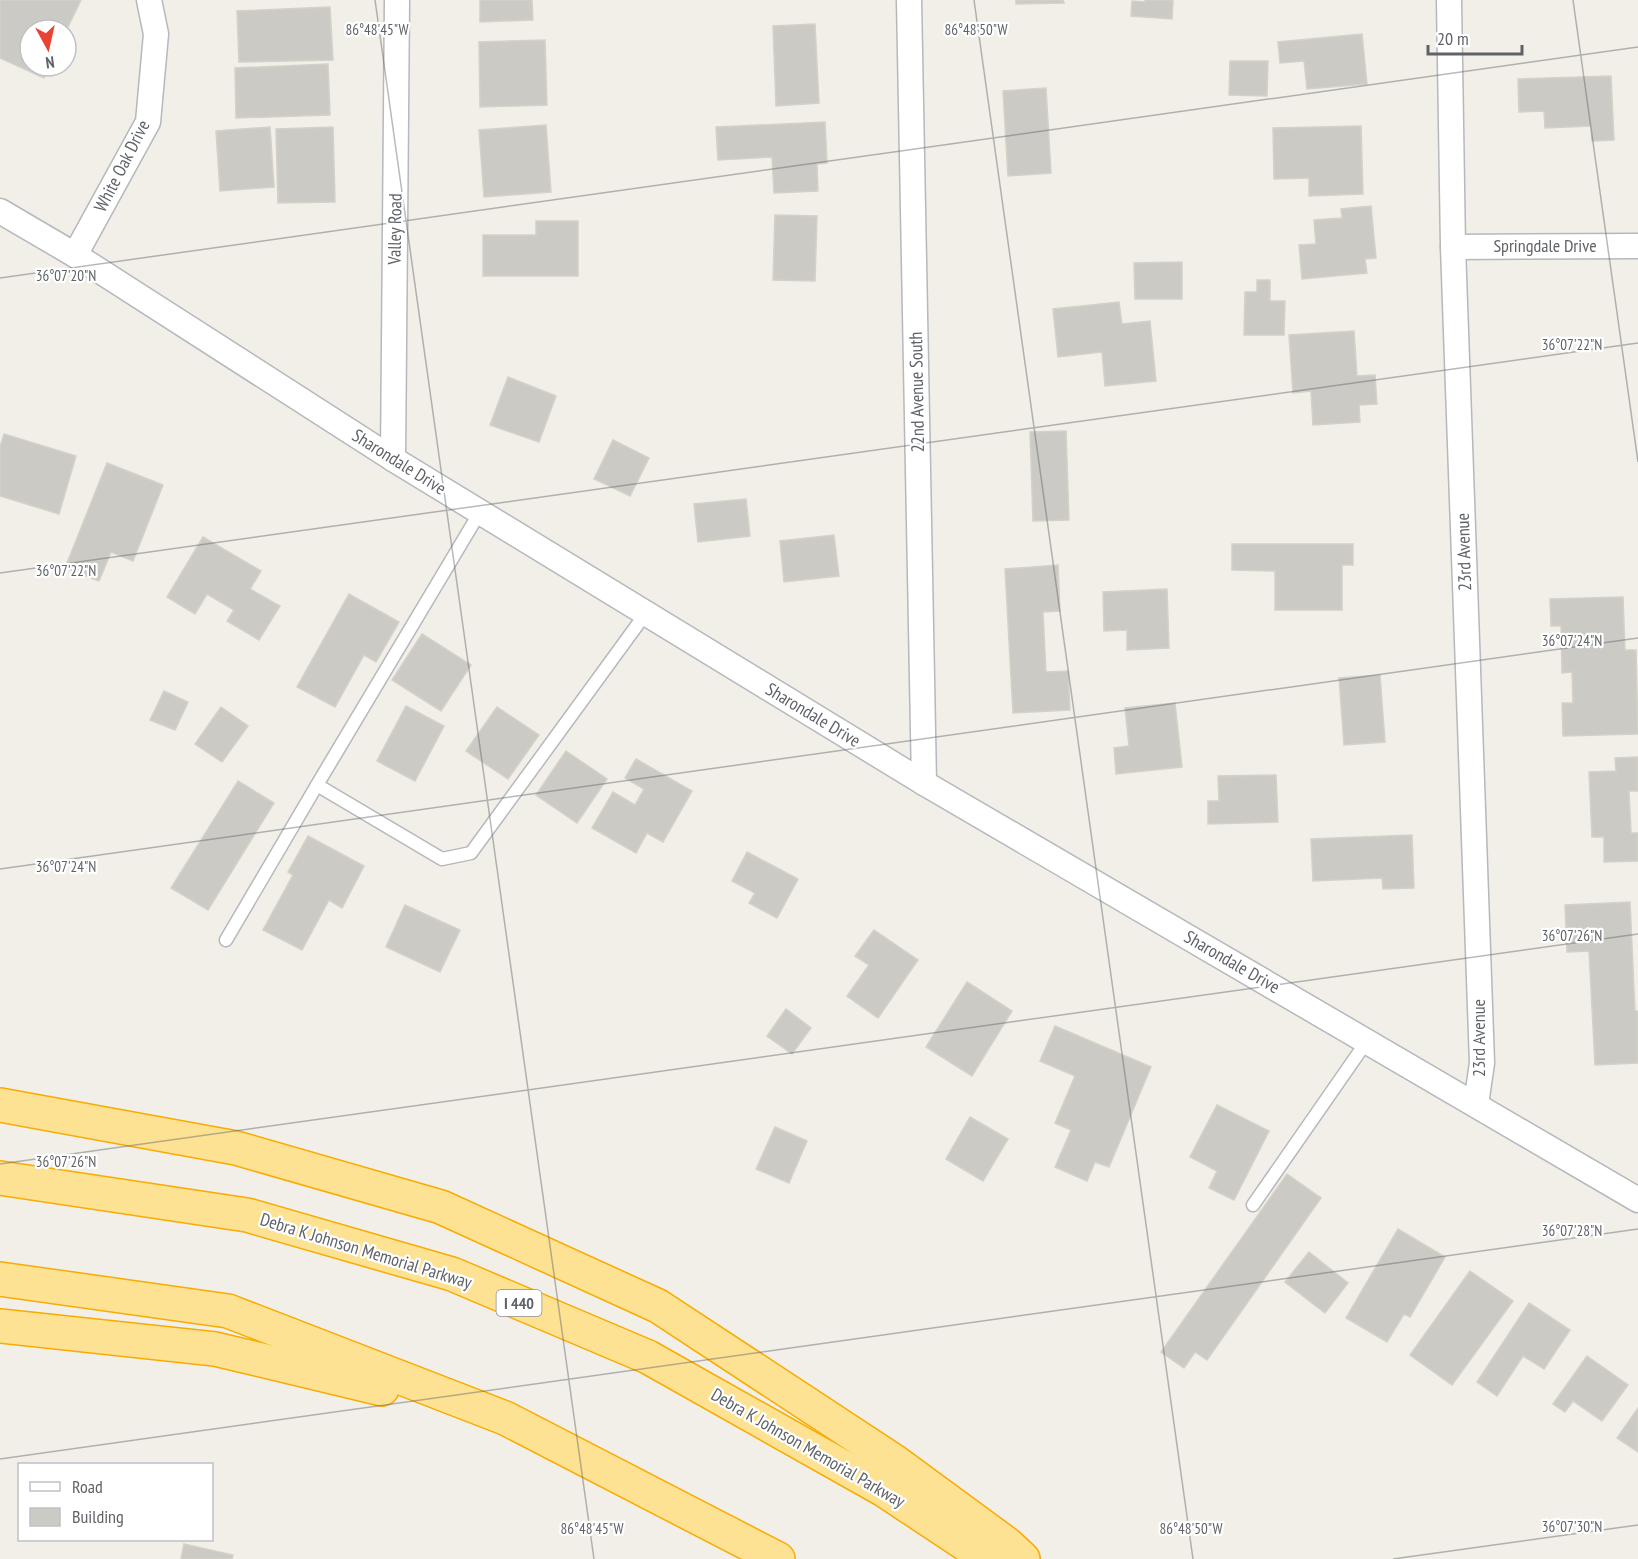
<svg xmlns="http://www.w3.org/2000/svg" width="1638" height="1559" font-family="'PT Sans Narrow',sans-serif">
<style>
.building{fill:#cccac5;stroke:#d6d1c6;stroke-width:1.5}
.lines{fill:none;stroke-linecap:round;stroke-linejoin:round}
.service-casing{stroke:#b5b8bc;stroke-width:15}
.minor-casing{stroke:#b5b8bc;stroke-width:27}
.motorway-casing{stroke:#f9ab00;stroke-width:36}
.service{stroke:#fff;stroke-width:12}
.minor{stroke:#fff;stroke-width:24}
.motorway{stroke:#fde293;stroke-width:33}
.ticks{fill:none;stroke:#5f6368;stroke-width:1.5;stroke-opacity:0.45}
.labels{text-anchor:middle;stroke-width:4.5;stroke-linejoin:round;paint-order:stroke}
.shield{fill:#fff;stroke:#8f9295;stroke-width:1.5}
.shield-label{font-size:16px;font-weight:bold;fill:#5f6368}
.street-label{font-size:18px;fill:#5f6368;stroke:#fff}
.ticks-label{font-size:15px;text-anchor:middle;fill:#5f6368;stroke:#fff;stroke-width:4.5;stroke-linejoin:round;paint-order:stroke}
</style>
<rect width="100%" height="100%" fill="#f1efe8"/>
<g class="building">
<path d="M0,0h81l-15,31 -36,-1v36h19l-5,12 -44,-20z"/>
<path d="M480,0h52l1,20 -53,2z"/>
<path d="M1016,0h47l1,3 -48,1z"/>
<path d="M1145,0h28l-1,19 -41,-3 1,-15 13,1z"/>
<path d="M330,7l3,53 -94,2 -2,-51z"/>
<path d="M815,24l4,79 -43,3 -3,-80z"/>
<path d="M1362,34l5,50 -60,5 -3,-28 -24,2 -2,-21z"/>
<path d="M545,40l2,65 -67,2 -1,-65z"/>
<path d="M1230,61h38l-1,35 -38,-1z"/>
<path d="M328,64l2,51 -94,3 -1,-50z"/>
<path d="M1611,76l3,64 -22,1 -1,-15 -46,2 -1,-17 -25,1 -1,-33z"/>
<path d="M1046,88l5,85 -43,3 -5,-85z"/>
<path d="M825,122l2,41 -10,1 1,27 -44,2 -2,-36 -54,3 -2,-33z"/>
<path d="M546,125l5,67 -67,5 -5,-67z"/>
<path d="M1361,126l2,68 -54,2v-18l-35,1 -1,-51z"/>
<path d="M270,127l4,60 -54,4 -4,-60z"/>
<path d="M333,127l2,75 -57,1 -2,-74z"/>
<path d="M1371,206l5,52 -11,1 2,14 -65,6 -3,-34 17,-1 -2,-24 28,-2 -1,-9z"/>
<path d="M775,215l42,1 -2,65 -42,-1z"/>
<path d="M536,221h42v55h-95v-41h53z"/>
<path d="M1182,262v37h-47l-1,-36z"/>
<path d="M1257,280h13v21h15l-1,34h-40l1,-43h12z"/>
<path d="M1119,302l3,22 28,-3 6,60 -51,5 -3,-34 -44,5 -5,-48z"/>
<path d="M1354,331l3,45 18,-1 2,29 -18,1 1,17 -47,3 -2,-34 -18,2 -4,-58z"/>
<path d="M508,377l48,19 -17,46 -49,-17z"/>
<path d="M1066,431l3,89 -36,1 -3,-89z"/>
<path d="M4,434l72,22 -17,58 -59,-18v-49z"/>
<path d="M613,440l36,18 -19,38 -36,-17z"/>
<path d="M107,463l56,22 -30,76 -22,-9 -12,29 -34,-13z"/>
<path d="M746,499l4,37 -52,6 -4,-38z"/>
<path d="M834,535l5,41 -55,6 -4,-41z"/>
<path d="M203,537l58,34 -11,18 30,17 -21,34 -32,-19 7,-11 -27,-16 -12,20 -28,-17z"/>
<path d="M1232,544h121v21h-11v45h-67v-39l-43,-1z"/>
<path d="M1058,565l2,46 -17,1 3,60 22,-1 2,39 -57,3 -8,-144z"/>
<path d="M1167,589l2,59 -42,2v-20l-23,1 -1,-39z"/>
<path d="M349,594l50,28 -23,40 -12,-7 -29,52 -38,-20z"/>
<path d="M1623,597l2,53h11l2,84 -75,2 -1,-33h11l-1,-31 -10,1 -1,-47h-10l-1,-27z"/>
<path d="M422,634l49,31 -30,46 -49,-31z"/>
<path d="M1380,675l5,67 -41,3 -5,-67z"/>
<path d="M164,691l24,11 -13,28 -25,-10z"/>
<path d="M1175,703l7,64 -66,7 -2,-26 15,-2 -4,-38z"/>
<path d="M406,706l38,20 -29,55 -38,-20z"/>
<path d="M221,707l27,19 -26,36 -27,-18z"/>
<path d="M497,707l42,28 -31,44 -42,-28z"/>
<path d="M566,751l41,28 -30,44 -41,-28z"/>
<path d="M1638,757v34h-9l2,42h7v28l-34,1v-25h-12l-3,-65 27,-1 -1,-13z"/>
<path d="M636,759l56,32 -29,51 -16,-9 -11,20 -44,-25 21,-36 22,13 9,-16 -19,-11z"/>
<path d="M1276,775l2,47 -70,2v-23h11l-1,-25z"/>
<path d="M238,781l36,22 -66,107 -37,-22z"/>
<path d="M1412,835l2,53 -31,1 -1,-11 -69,3 -2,-42z"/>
<path d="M308,836l56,30 -22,42 -13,-8 -27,50 -39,-20 30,-55 -5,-3z"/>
<path d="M747,852l51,27 -21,39 -28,-15 6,-10 -23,-12z"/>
<path d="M1630,902l5,109h3v52l-43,2 -6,-114 -22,1 -2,-47z"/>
<path d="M405,905l55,25 -20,42 -54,-25z"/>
<path d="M874,930l44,30 -40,58 -31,-22 22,-31 -14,-9z"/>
<path d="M967,982l45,29 -40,65 -46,-29z"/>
<path d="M786,1009l25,19 -19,26 -25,-18z"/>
<path d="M1055,1026l96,41 -42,100 -14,-5 -8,19 -32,-14 16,-37 -16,-7 20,-47 -35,-15z"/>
<path d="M1217,1105l52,26 -35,69 -25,-12 8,-17 -27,-14z"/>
<path d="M970,1117l38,22 -25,42 -37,-22z"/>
<path d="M775,1127l32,14 -18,42 -33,-14z"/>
<path d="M1287,1174l34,24 -114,162 -12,-8 -11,16 -23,-16z"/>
<path d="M1398,1229l47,28 -35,60 -6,-3 -17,28 -41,-24z"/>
<path d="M1309,1252l39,31 -23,30 -40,-31z"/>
<path d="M1470,1271l43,30 -61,84 -42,-30z"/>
<path d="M1529,1303l41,27 -26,39 -21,-13 -26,40 -20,-14z"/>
<path d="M1587,1356l41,29 -26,36 -29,-20 -8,11 -12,-8z"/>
<path d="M1638,1408v44l-21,-14z"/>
<path d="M184,1544l49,11 -1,4h-51z"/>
</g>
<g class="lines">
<defs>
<g id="service">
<path d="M480,512l-163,273 125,74 29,-6 175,-240"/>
<path d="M226,940l91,-155"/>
<path d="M1253,1205l114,-164"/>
</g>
<g id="minor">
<path d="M909,0l15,783"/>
<path d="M1449,0l4,247 29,816 -6,41"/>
<path d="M0,211l75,44 318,204 531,324 714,417"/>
<path d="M1453,247l185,-1"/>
<path d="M75,255l73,-133 8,-88 -7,-34"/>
<path d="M393,459l4,-459"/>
</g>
<g id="motorway">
<path d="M0,1105l236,43 205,59 217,99 236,155 113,83 16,15"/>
<path d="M0,1178l247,37 205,59 196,83 236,133 104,69"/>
<path d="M0,1279l228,32 277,107 273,141"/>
<path d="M0,1326l215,23 167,40"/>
</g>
</defs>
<use href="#service" class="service-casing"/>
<use href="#minor" class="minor-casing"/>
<use href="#motorway" class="motorway-casing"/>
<use href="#service" class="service"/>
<use href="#minor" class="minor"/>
<use href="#motorway" class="motorway"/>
</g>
<path class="ticks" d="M375,0l219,1559M974,0l219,1559M1573,0l65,462M0,278l1638,-231M0,573l1638,-230M0,869l1638,-231M0,1164l1638,-230M0,1459l1638,-230M1393,1559l245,-34"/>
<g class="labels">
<rect class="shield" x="496.5" y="1290" width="45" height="26" rx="4.5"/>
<g class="shield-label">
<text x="519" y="1309">I 440</text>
</g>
<g class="street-label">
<text transform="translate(122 166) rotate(-63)" y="6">White Oak Drive</text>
<text transform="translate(395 229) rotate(-89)" y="6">Valley Road</text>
<text x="1545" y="252">Springdale Drive</text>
<text transform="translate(917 392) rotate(-91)" y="6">22nd Avenue South</text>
<text transform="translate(399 462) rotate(32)" y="6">Sharondale Drive</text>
<text transform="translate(1464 552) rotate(-92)" y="6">23rd Avenue</text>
<text transform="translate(813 715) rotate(31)" y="6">Sharondale Drive</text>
<text transform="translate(1232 962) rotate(30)" y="6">Sharondale Drive</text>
<text transform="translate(1479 1038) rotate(-90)" y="6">23rd Avenue</text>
<text transform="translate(366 1251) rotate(17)" y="6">Debra K Johnson Memorial Parkway</text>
<text transform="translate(808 1448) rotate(30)" y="6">Debra K Johnson Memorial Parkway</text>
</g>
</g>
<g class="ticks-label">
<text x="377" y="35">86°48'45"W</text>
<text x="976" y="35">86°48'50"W</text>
<text x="66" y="281">36°07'20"N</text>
<text x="1572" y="350">36°07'22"N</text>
<text x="66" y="576">36°07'22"N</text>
<text x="1572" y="646">36°07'24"N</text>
<text x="66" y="872">36°07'24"N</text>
<text x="1572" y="941">36°07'26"N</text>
<text x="66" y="1167">36°07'26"N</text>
<text x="1572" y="1236">36°07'28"N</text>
<text x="1572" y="1532">36°07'30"N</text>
<text x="592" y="1534">86°48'45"W</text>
<text x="1191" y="1534">86°48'50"W</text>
</g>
<rect x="18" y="1463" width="195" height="78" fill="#ffffff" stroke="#bfc1c3" stroke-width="1.5"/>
<rect x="30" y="1482" width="30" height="9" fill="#ffffff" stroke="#bfc1c3" stroke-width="1.5"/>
<text x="72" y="1493" font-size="18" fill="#5f6368">Road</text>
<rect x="30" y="1508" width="30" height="18" fill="#cccac5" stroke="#bfc1c3" stroke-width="1.5"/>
<text x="72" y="1523" font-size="18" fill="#5f6368">Building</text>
<g transform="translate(48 48) rotate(172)"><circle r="28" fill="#ffffff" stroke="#bfc1c3" stroke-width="1.5"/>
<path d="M0-4.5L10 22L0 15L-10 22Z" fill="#ea4335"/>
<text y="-9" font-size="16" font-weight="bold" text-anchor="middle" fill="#5f6368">N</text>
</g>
<path d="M1428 45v9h94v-9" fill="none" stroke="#5f6368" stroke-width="3"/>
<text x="1437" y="45" font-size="18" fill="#5f6368" stroke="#ffffff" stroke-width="4.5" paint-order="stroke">20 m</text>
</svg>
